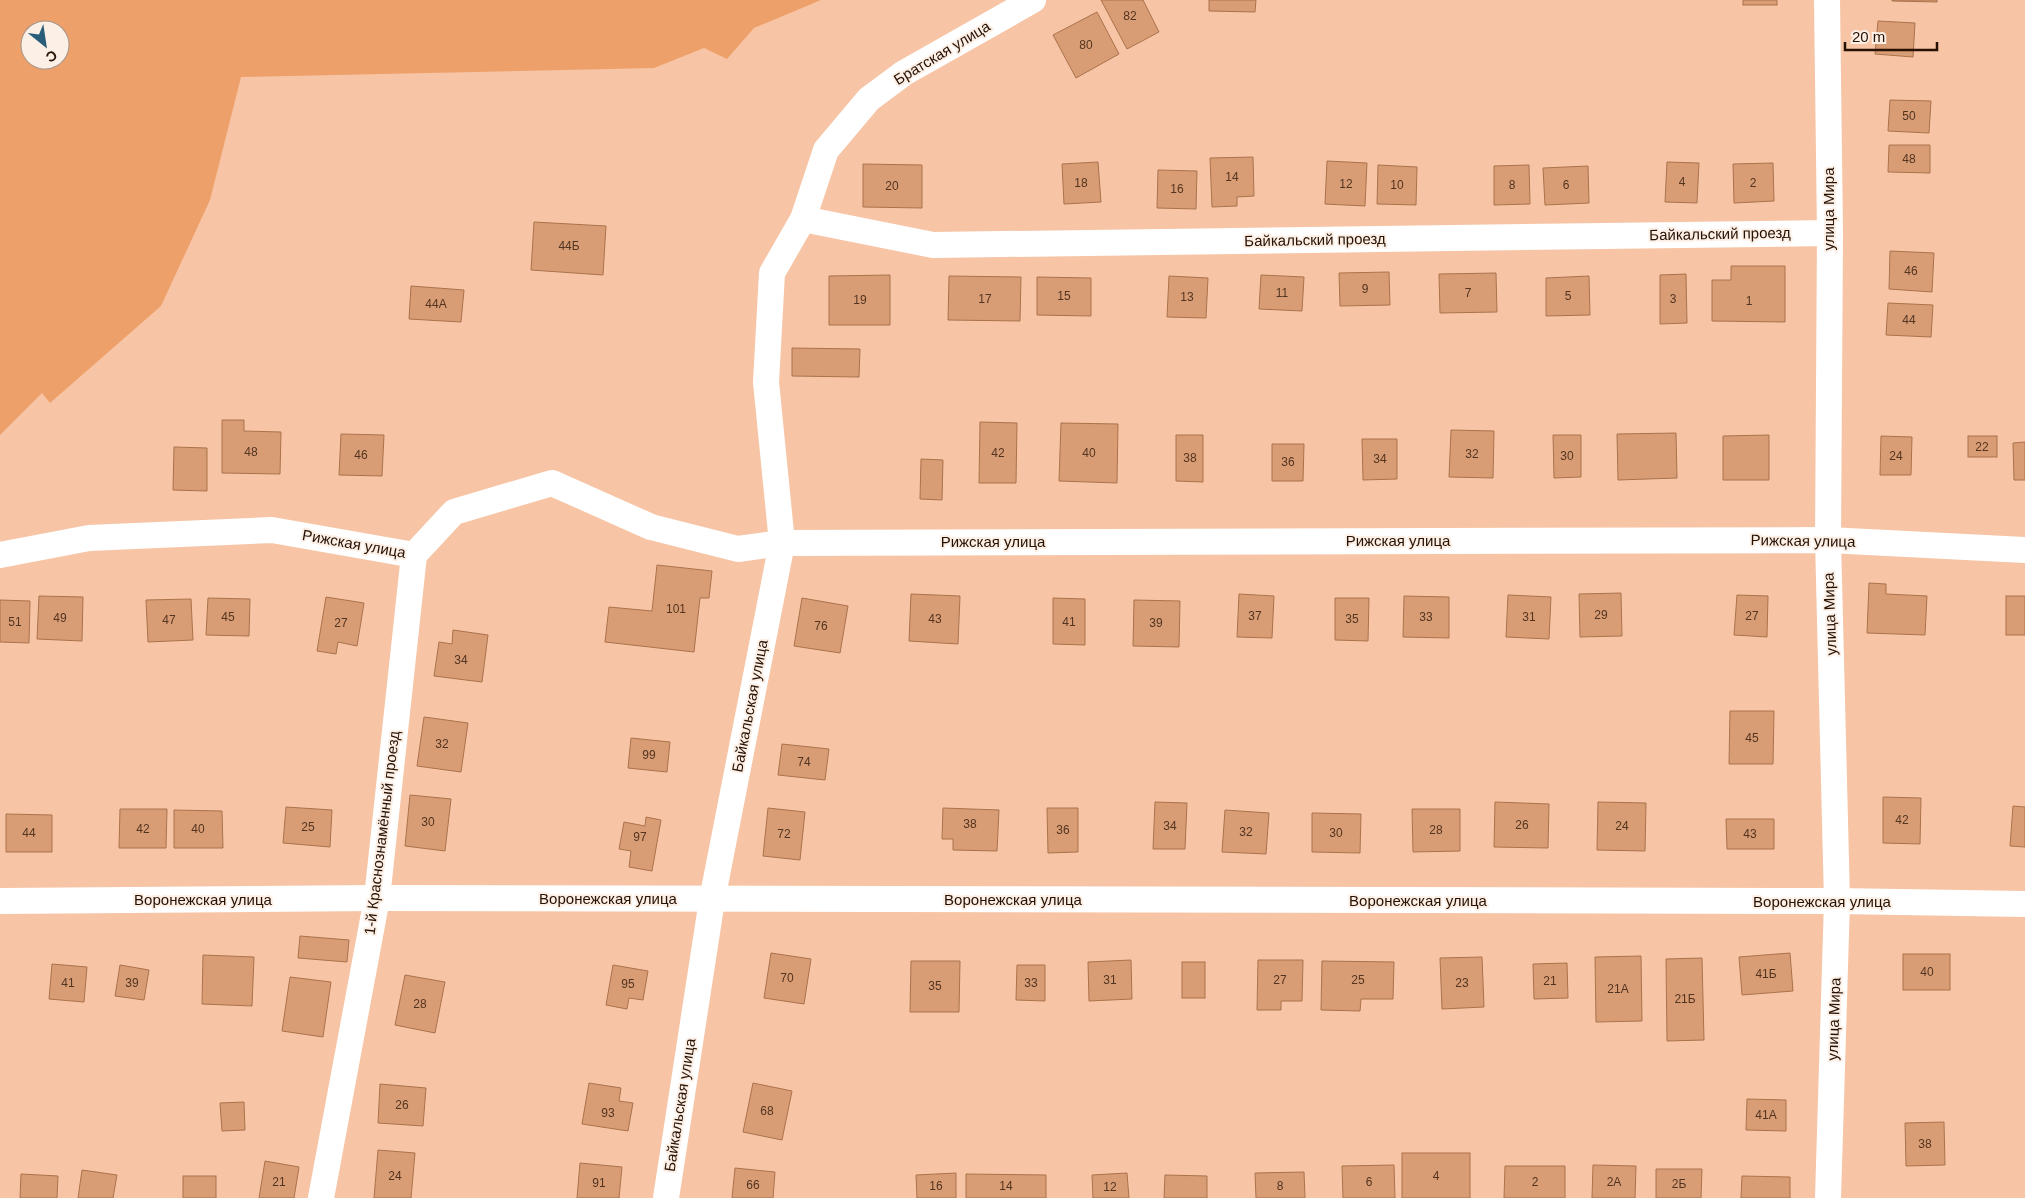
<svg xmlns="http://www.w3.org/2000/svg" width="2025" height="1198" font-family="Helvetica,sans-serif">
<style>
.green{fill:#eda06a;fill-rule:evenodd}
.building{fill:#d89d75;stroke:#ab724c}
.lines{fill:none;stroke-linecap:round;stroke-linejoin:round}
.street{stroke:#fff;stroke-width:26}
.labels{text-anchor:middle;stroke-width:4;stroke-linejoin:round;paint-order:stroke}
.number-label{font-size:12px;fill:#533420}
.street-label{font-size:15px;fill:#271103;stroke:#fcefe6}
</style>
<rect width="100%" height="100%" fill="#f7c5a5"/>
<path class="green" d="M0,0h821l-67,28 -27,31 -23,-11 -50,20 -413,9 -31,123 -49,106 -111,97 -8,-10 -42,42zM30,30h30v30h-30z"/>
<g class="building">
<path d="M1101,0h42l16,32 -32,17z"/>
<path d="M1209,0h47l-1,12 -46,-1z"/>
<rect x="1743" y="0" width="34" height="5"/>
<path d="M1892,0h45v2l-45,-1z"/>
<path d="M1097,12l22,42 -43,24 -23,-43z"/>
<path d="M1878,21l37,2 -2,34 -38,-3z"/>
<path d="M1890,100l41,1 -2,32 -41,-2z"/>
<path d="M1889,145h41v28l-42,-1z"/>
<path d="M1253,157l1,39 -17,1v9l-25,1 -2,-49z"/>
<path d="M1327,161l40,2 -2,43 -40,-2z"/>
<path d="M1098,162l3,40 -37,2 -2,-40z"/>
<path d="M1667,162l32,1 -2,40 -32,-1z"/>
<path d="M1773,163l1,38 -40,2 -1,-39z"/>
<path d="M863,164l59,1v43l-59,-1z"/>
<path d="M1378,165l39,2 -1,38 -39,-1z"/>
<path d="M1529,165l1,39 -36,1v-39z"/>
<path d="M1588,166l1,37 -44,2 -2,-37z"/>
<path d="M1158,170l39,1 -1,38 -39,-1z"/>
<path d="M534,222l72,4 -3,49 -72,-5z"/>
<path d="M1890,251l44,2 -2,39 -43,-3z"/>
<path d="M1731,266h54v56l-73,-1v-41h19z"/>
<path d="M1389,272l1,33 -50,1 -1,-33z"/>
<path d="M1496,273l1,39 -57,1 -1,-39z"/>
<path d="M1686,274l1,49 -27,1v-49z"/>
<path d="M890,275v50h-61v-49z"/>
<path d="M1261,275l43,2 -2,34 -43,-2z"/>
<path d="M949,276l72,1 -1,44 -72,-1z"/>
<path d="M1169,276l39,2 -2,40 -39,-1z"/>
<path d="M1589,276l1,39 -44,1v-38z"/>
<path d="M1037,277l54,1v38l-54,-1z"/>
<path d="M411,286l53,4 -3,32 -52,-3z"/>
<path d="M1888,303l45,2 -2,32 -45,-2z"/>
<path d="M792,348l68,1 -1,28 -67,-1z"/>
<path d="M222,420h22v11l37,1 -1,42 -58,-1z"/>
<path d="M980,422l37,1 -1,60h-37z"/>
<path d="M1061,423l57,1 -1,59 -58,-2z"/>
<path d="M1451,430l43,1 -1,47 -44,-1z"/>
<path d="M1676,433l1,45 -59,2 -1,-46z"/>
<path d="M341,434l43,1 -2,41 -43,-1z"/>
<path d="M1176,435h27v47l-27,-1z"/>
<path d="M1553,435h28v42l-27,1z"/>
<path d="M1769,435v45h-46v-44z"/>
<path d="M1881,436l31,1 -1,38h-31z"/>
<rect x="1968" y="436" width="29" height="21"/>
<path d="M1362,439h35v40l-34,1z"/>
<path d="M2025,442v38h-11l-1,-37z"/>
<path d="M1272,444h32l-1,37h-31z"/>
<path d="M174,447l33,1v43l-34,-1z"/>
<path d="M921,459l22,1 -1,40 -22,-1z"/>
<path d="M657,565l55,6 -3,27h-9l-6,54 -89,-10 4,-35 43,4z"/>
<path d="M1869,583l17,1v10l41,2 -2,39 -58,-2z"/>
<path d="M1621,593l1,43 -42,1 -1,-43z"/>
<path d="M911,594l49,2 -2,48 -49,-3z"/>
<path d="M1239,594l35,2 -2,42 -35,-1z"/>
<path d="M1508,595l43,2 -2,42 -43,-2z"/>
<path d="M1737,595l31,1 -1,41 -33,-2z"/>
<path d="M39,596l44,1 -1,44 -45,-2z"/>
<path d="M1404,596l45,1v41l-46,-1z"/>
<rect x="2006" y="596" width="19" height="39"/>
<path d="M326,597l38,6 -7,43 -19,-4 -2,12 -19,-3z"/>
<path d="M208,598l42,1 -1,37 -43,-1z"/>
<path d="M802,598l46,8 -8,47 -46,-7z"/>
<path d="M1053,598l32,1v46l-32,-1z"/>
<path d="M1335,598h34l-1,43 -33,-1z"/>
<path d="M191,599l2,41 -45,2 -2,-42z"/>
<path d="M0,600l30,1 -1,42 -29,-1z"/>
<path d="M1134,600l46,1 -1,46 -46,-1z"/>
<path d="M453,630l35,5 -6,47 -48,-6 5,-34 13,2z"/>
<path d="M1730,711h44l-1,53h-44z"/>
<path d="M424,717l44,6 -7,49 -44,-6z"/>
<path d="M631,738l39,4 -3,30 -39,-4z"/>
<path d="M782,744l47,5 -4,31 -47,-5z"/>
<path d="M410,795l41,4 -6,52 -40,-5z"/>
<path d="M1883,797l38,1 -1,46 -37,-1z"/>
<path d="M1155,802l32,1 -2,46h-32z"/>
<path d="M1495,802l54,2 -1,44 -54,-1z"/>
<path d="M1598,802l48,1 -1,48 -48,-1z"/>
<path d="M2013,806l12,1v40l-15,-1z"/>
<path d="M286,807l46,3 -2,37 -47,-4z"/>
<path d="M768,808l37,4 -5,48 -37,-4z"/>
<path d="M943,808l56,2 -2,41 -44,-1v-11h-11z"/>
<path d="M1047,808h31v44l-30,1z"/>
<path d="M120,809h47l-1,39h-47z"/>
<path d="M1412,809h48v42l-47,1z"/>
<path d="M174,810l48,1 1,37h-49z"/>
<path d="M1225,810l44,3 -3,41 -44,-2z"/>
<path d="M1312,813l49,1 -1,39 -48,-1z"/>
<path d="M6,814l46,1v37h-46z"/>
<path d="M646,817l15,3 -9,51 -23,-4 2,-16 -12,-2 5,-27 21,4z"/>
<path d="M1726,819h48v30h-47z"/>
<path d="M300,936l49,4 -2,22 -49,-4z"/>
<path d="M771,953l40,6 -7,45 -40,-6z"/>
<path d="M1790,953l3,38 -51,4 -3,-38z"/>
<rect x="1903" y="954" width="47" height="36"/>
<path d="M203,955l51,2 -2,49 -50,-2z"/>
<path d="M1641,956l1,65 -46,1 -1,-65z"/>
<path d="M1482,957l2,50 -42,2 -2,-51z"/>
<path d="M1702,958l2,82 -37,1 -1,-82z"/>
<path d="M1131,960l1,39 -43,2 -1,-39z"/>
<path d="M1258,960h45l-1,41h-21v9h-24z"/>
<path d="M911,961h49l-1,51h-49z"/>
<path d="M1322,961l72,1 -1,37h-32l-1,12 -39,-1z"/>
<rect x="1182" y="962" width="23" height="36"/>
<path d="M1567,963l1,35 -34,1 -1,-35z"/>
<path d="M52,964l35,3 -3,35 -35,-3z"/>
<path d="M120,965l29,5 -5,30 -29,-4z"/>
<path d="M613,965l35,6 -5,29 -14,-2 -2,11 -21,-4z"/>
<path d="M1017,965h28v36l-29,-1z"/>
<path d="M405,975l40,7 -10,51 -40,-8z"/>
<path d="M290,977l41,5 -8,55 -41,-6z"/>
<path d="M589,1083l32,5 -2,13 14,2 -5,28 -46,-7z"/>
<path d="M753,1083l39,8 -10,49 -39,-8z"/>
<path d="M380,1084l46,4 -3,38 -45,-3z"/>
<path d="M1747,1099l39,1v31l-40,-1z"/>
<path d="M244,1102l1,28 -23,1 -2,-28z"/>
<path d="M1944,1122l1,43 -39,1 -1,-43z"/>
<path d="M378,1150l37,3 -4,45h-37z"/>
<rect x="1402" y="1153" width="68" height="45"/>
<path d="M265,1161l34,6 -5,31h-35z"/>
<path d="M580,1163l42,4 -3,31h-42z"/>
<path d="M1394,1165l1,33h-52l-1,-32z"/>
<path d="M1593,1165l43,1 -1,32h-43z"/>
<path d="M1505,1166h60v32h-61z"/>
<path d="M735,1168l40,4 -2,26h-41z"/>
<path d="M1656,1169h46l-1,29h-45z"/>
<path d="M82,1170l35,5 -4,23h-35z"/>
<path d="M1304,1172l1,26h-49l-1,-25z"/>
<path d="M956,1173v25h-39l-1,-23z"/>
<path d="M1127,1173l2,25h-36l-1,-23z"/>
<path d="M21,1174l37,2 -1,22h-37z"/>
<path d="M966,1174l80,1v23h-80z"/>
<path d="M1165,1175l42,1v22h-43z"/>
<rect x="183" y="1176" width="33" height="22"/>
<path d="M1742,1176l48,1v21h-49z"/>
</g>
<g class="lines">
<g class="street">
<path d="M1827,0l3,233 -2,307 9,361 -9,297"/>
<path d="M803,219l130,26 897,-12"/>
<path d="M0,555l89,-17 183,-8 142,25 40,-43 98,-29 99,44 87,22 44,-6 1046,-3 197,10"/>
<path d="M0,901l377,-3 1460,3 188,3"/>
<path d="M321,1198l56,-300 37,-343"/>
<path d="M666,1198l46,-298 70,-357 -16,-161 6,-109 31,-54 23,-69 43,-51 35,-26 129,-73"/>
</g>
</g>
<g class="labels">
<g class="number-label">
<text x="1130" y="20">82</text>
<text x="1086" y="49">80</text>
<text x="1909" y="120">50</text>
<text x="1909" y="163">48</text>
<text x="1232" y="181">14</text>
<text x="1682" y="186">4</text>
<text x="1081" y="187">18</text>
<text x="1753" y="187">2</text>
<text x="1346" y="188">12</text>
<text x="1397" y="189">10</text>
<text x="1512" y="189">8</text>
<text x="1566" y="189">6</text>
<text x="892" y="190">20</text>
<text x="1177" y="193">16</text>
<text x="569" y="250">44Б</text>
<text x="1911" y="275">46</text>
<text x="1365" y="293">9</text>
<text x="1282" y="297">11</text>
<text x="1468" y="297">7</text>
<text x="1064" y="300">15</text>
<text x="1568" y="300">5</text>
<text x="1187" y="301">13</text>
<text x="985" y="303">17</text>
<text x="1673" y="303">3</text>
<text x="860" y="304">19</text>
<text x="1749" y="305">1</text>
<text x="436" y="308">44А</text>
<text x="1909" y="324">44</text>
<text x="1982" y="451">22</text>
<text x="251" y="456">48</text>
<text x="998" y="457">42</text>
<text x="1089" y="457">40</text>
<text x="1472" y="458">32</text>
<text x="361" y="459">46</text>
<text x="1567" y="460">30</text>
<text x="1896" y="460">24</text>
<text x="1190" y="462">38</text>
<text x="1380" y="463">34</text>
<text x="1288" y="466">36</text>
<text x="676" y="613">101</text>
<text x="1601" y="619">29</text>
<text x="1255" y="620">37</text>
<text x="1752" y="620">27</text>
<text x="228" y="621">45</text>
<text x="1426" y="621">33</text>
<text x="1529" y="621">31</text>
<text x="60" y="622">49</text>
<text x="935" y="623">43</text>
<text x="1352" y="623">35</text>
<text x="169" y="624">47</text>
<text x="15" y="626">51</text>
<text x="1069" y="626">41</text>
<text x="341" y="627">27</text>
<text x="1156" y="627">39</text>
<text x="821" y="630">76</text>
<text x="461" y="664">34</text>
<text x="1752" y="742">45</text>
<text x="442" y="748">32</text>
<text x="649" y="759">99</text>
<text x="804" y="766">74</text>
<text x="1902" y="824">42</text>
<text x="428" y="826">30</text>
<text x="970" y="828">38</text>
<text x="1522" y="829">26</text>
<text x="1170" y="830">34</text>
<text x="1622" y="830">24</text>
<text x="308" y="831">25</text>
<text x="143" y="833">42</text>
<text x="198" y="833">40</text>
<text x="1063" y="834">36</text>
<text x="1436" y="834">28</text>
<text x="1246" y="836">32</text>
<text x="29" y="837">44</text>
<text x="1336" y="837">30</text>
<text x="784" y="838">72</text>
<text x="1750" y="838">43</text>
<text x="640" y="841">97</text>
<text x="1927" y="976">40</text>
<text x="1766" y="978">41Б</text>
<text x="787" y="982">70</text>
<text x="1110" y="984">31</text>
<text x="1280" y="984">27</text>
<text x="1358" y="984">25</text>
<text x="1550" y="985">21</text>
<text x="68" y="987">41</text>
<text x="132" y="987">39</text>
<text x="1031" y="987">33</text>
<text x="1462" y="987">23</text>
<text x="628" y="988">95</text>
<text x="935" y="990">35</text>
<text x="1618" y="993">21А</text>
<text x="1685" y="1003">21Б</text>
<text x="420" y="1008">28</text>
<text x="402" y="1109">26</text>
<text x="767" y="1115">68</text>
<text x="608" y="1117">93</text>
<text x="1766" y="1119">41А</text>
<text x="1925" y="1148">38</text>
<text x="395" y="1180">24</text>
<text x="1436" y="1180">4</text>
<text x="279" y="1186">21</text>
<text x="1369" y="1186">6</text>
<text x="1535" y="1186">2</text>
<text x="1614" y="1186">2А</text>
<text x="599" y="1187">91</text>
<text x="1679" y="1188">2Б</text>
<text x="753" y="1189">66</text>
<text x="936" y="1190">16</text>
<text x="1006" y="1190">14</text>
<text x="1280" y="1190">8</text>
<text x="1110" y="1191">12</text>
</g>
<g class="street-label">
<text transform="translate(942 53) rotate(-31)" y="5">Братская улица</text>
<text transform="translate(1829 209) rotate(-90)" y="5">улица Мира</text>
<text transform="translate(1720 234) rotate(-1)" y="5">Байкальский проезд</text>
<text transform="translate(1315 240) rotate(-1)" y="5">Байкальский проезд</text>
<text x="1398" y="546">Рижская улица</text>
<text transform="translate(1803 541) rotate(1)" y="5">Рижская улица</text>
<text x="993" y="547">Рижская улица</text>
<text transform="translate(354 544) rotate(10)" y="5">Рижская улица</text>
<text transform="translate(1830 614) rotate(-92)" y="5">улица Мира</text>
<text transform="translate(750 706) rotate(-79)" y="5">Байкальская улица</text>
<text transform="translate(382 833) rotate(-83)" y="5">1-й Краснознамённый проезд</text>
<text x="608" y="904">Воронежская улица</text>
<text x="203" y="905">Воронежская улица</text>
<text x="1013" y="905">Воронежская улица</text>
<text x="1418" y="906">Воронежская улица</text>
<text x="1822" y="907">Воронежская улица</text>
<text transform="translate(1834 1019) rotate(-88)" y="5">улица Мира</text>
<text transform="translate(680 1105) rotate(-81)" y="5">Байкальская улица</text>
</g>
</g>
<g transform="translate(45 45) rotate(150)"><circle r="24" fill="#fcefe6" stroke="#a7968b"/>
<path d="M0-4L9 19L0 12L-9 19Z" fill="#285c78"/>
<text y="-8" font-size="14" font-weight="bold" text-anchor="middle" fill="#271103">С</text>
</g>
<path d="M1845 42v8h92v-8" fill="none" stroke="#271103" stroke-width="2.5"/>
<text x="1852" y="42" font-size="15" fill="#271103" stroke="#fcefe6" stroke-width="4" paint-order="stroke">20 m</text>
</svg>
